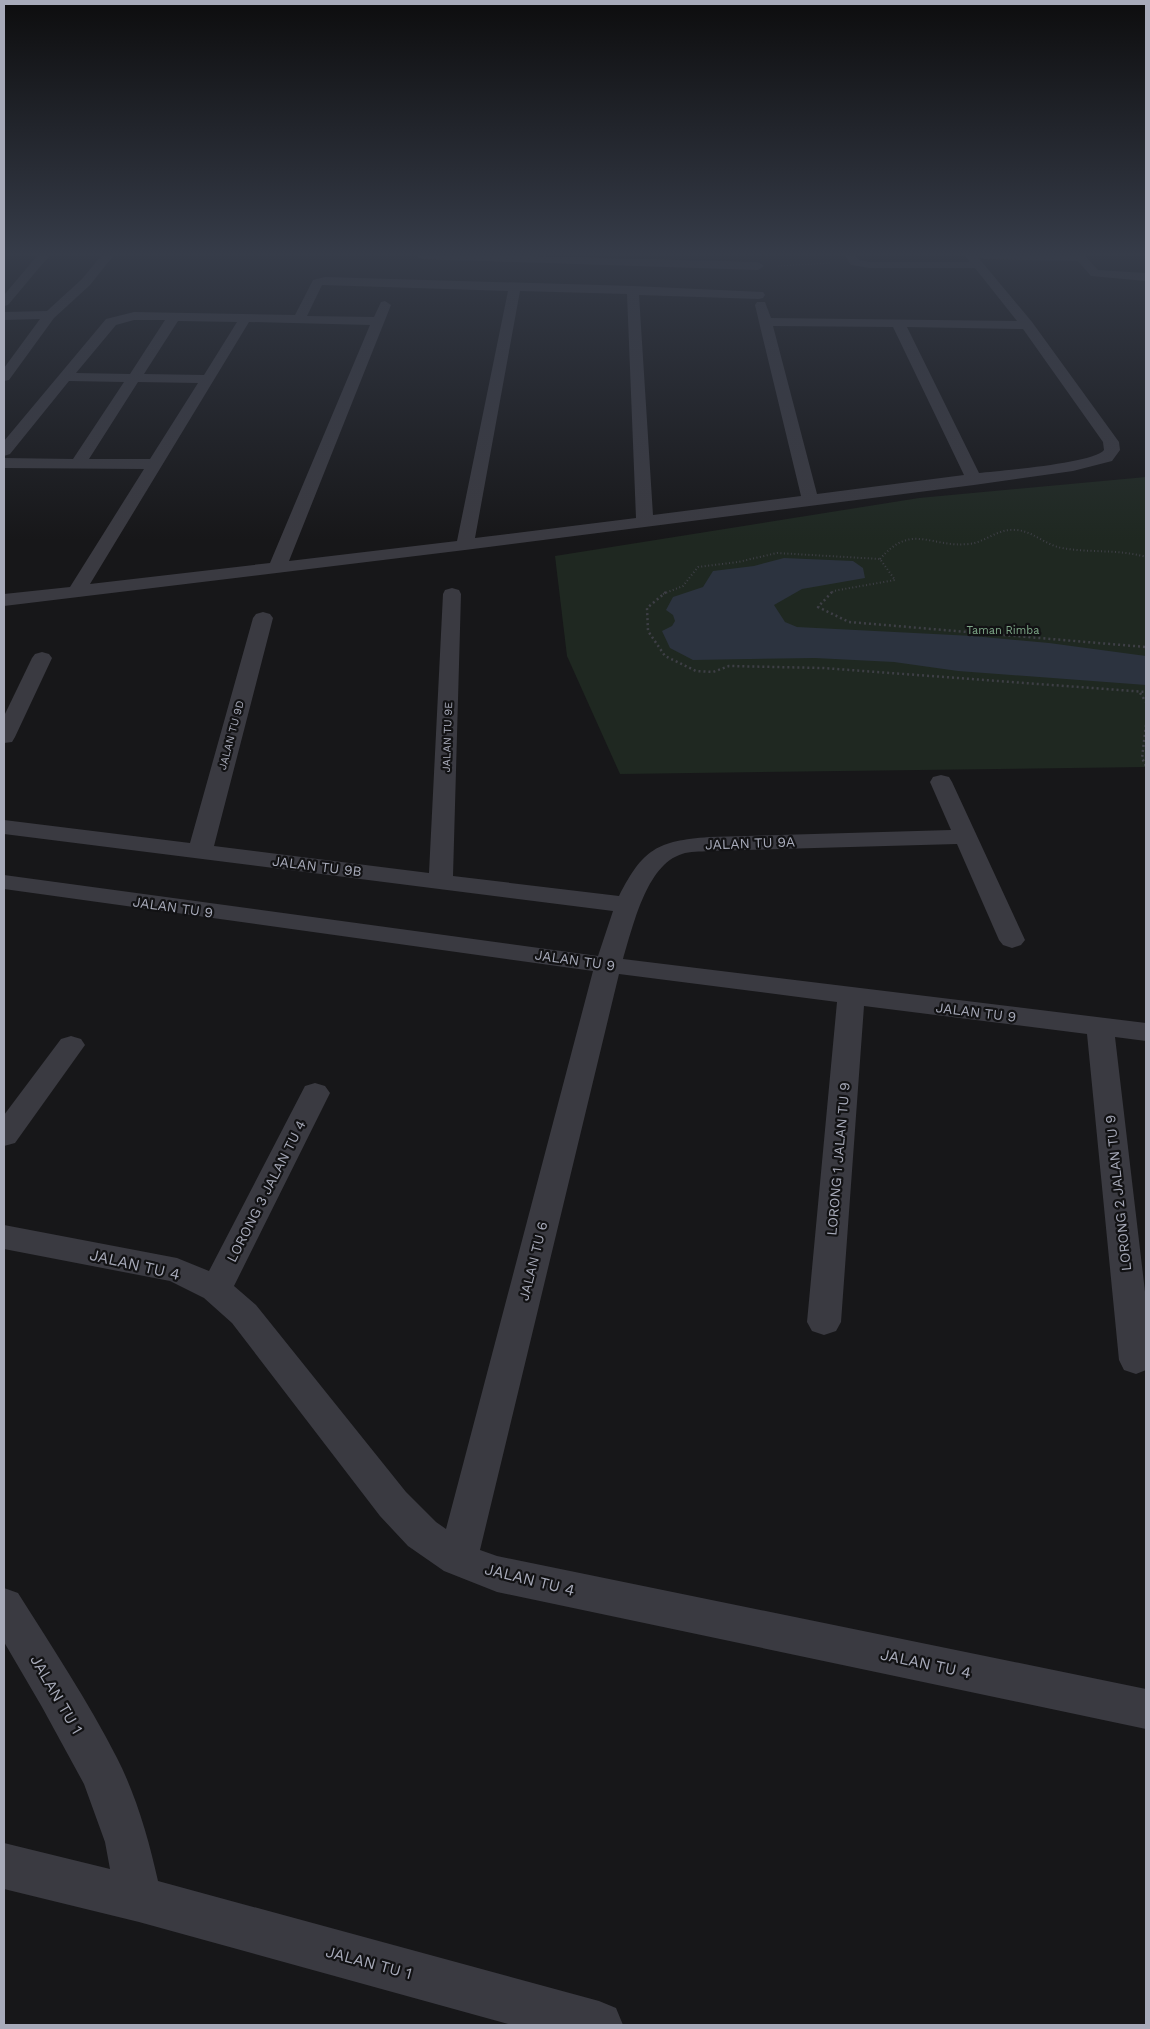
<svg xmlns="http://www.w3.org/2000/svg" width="1150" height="2029" font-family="'Work Sans',sans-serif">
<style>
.green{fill:#1f2821}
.water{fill:#2c333f}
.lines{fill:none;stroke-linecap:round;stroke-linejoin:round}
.path-far2{stroke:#3e3f46;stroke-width:1;stroke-dasharray:1 2;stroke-linecap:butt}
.path-far1{stroke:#3e3f46;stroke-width:2;stroke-dasharray:1 2.5;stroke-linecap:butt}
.path{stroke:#3e3f46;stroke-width:2.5;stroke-dasharray:2 3;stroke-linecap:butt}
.minor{fill:#3a3a41;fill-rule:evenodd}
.labels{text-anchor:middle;stroke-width:4.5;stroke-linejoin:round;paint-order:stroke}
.far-park-label{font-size:11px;fill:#7ea788;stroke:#121214}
.far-street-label{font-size:11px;fill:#a8abba;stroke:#121214}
.street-label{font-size:14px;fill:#a8abba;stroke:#121214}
.near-street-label{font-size:16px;fill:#a8abba;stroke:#121214}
</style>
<rect width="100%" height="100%" fill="#171719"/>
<path class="green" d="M1146,477v290l-526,7 -53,-118 -12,-100 364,-58z"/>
<path class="water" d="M784,558l69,3 10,7 2,10 -63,11 -28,16 11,17 12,5 176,9 76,7 97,13v29l-188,-14 -64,-9 -79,-4 -122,2 -23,-12 -8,-17 10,-5 3,-5 -2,-6 -7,-5 7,-13 30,-10 10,-16 41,-5z"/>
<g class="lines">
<path class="path-far2" d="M778,266l54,-3"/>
<g class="path-far1">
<path d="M880,559c32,-37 50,-11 89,-15 17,-2 29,-16 47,-14 17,1 29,15 46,18 28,5 56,1 84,9"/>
<path d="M663,594l20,-8 15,-19 40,-5 39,-9 103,6 15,21 -62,11 -2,3"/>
</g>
<g class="path">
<path d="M666,592l-19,16 1,23 17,25 31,15 17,1 16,-6 94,2 323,24"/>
<path d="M832,592l-14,15 31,15 297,25"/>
<path d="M1140,693l6,9"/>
<path d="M1146,725l-4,33 4,8"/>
</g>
<g class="minor">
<path d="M37,256h12l-41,49 -4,1v-11z"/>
<path d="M101,256h12l-23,29 -36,33 -45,62 -5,1v-13l36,-49 -36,1v-8l43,-1 35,-32z"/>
<path d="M416,256h111l231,6 6,4 -6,4 -336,-11z"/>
<path d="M845,256h11l3,4 11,2h99l-3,-6h11l55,66 87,120 1,8 -8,11 -39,10 -99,14 -509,65 -461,56v-12l66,-7 74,-118 -140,-1v-10l69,1 51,-77 -55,-1 -59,73 -6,2v-15l102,-122 28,-7 161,3 18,-35 12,-3 308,9 130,6 2,3 -2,3 -4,1 -120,-4 14,220 148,-19 -42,-174 -4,-17 2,-3h8l6,16 246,3 -42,-53h-105l-19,-3zM322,285l186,6 -51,250 -168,20 102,-256 -6,-4 -4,1 -7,15 -67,-1zM520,291l107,3 9,224 -161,20zM134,320h31l-35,54 -54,-1 40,-48zM178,321l59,1 -33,53 -60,-1zM249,322l121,3 -100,238 -180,21zM773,326l120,1 71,148 -147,19zM907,327l116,2 80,113 1,8c-10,13 -104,21 -125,23zM138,382l60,1 -48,76h-61z"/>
<path d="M977,256h108l13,14 48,3v8l-55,-5 -13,-15 -95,-2z"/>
<path d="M452,588l7,2 2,4 -8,282 166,20c24,-47 38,-55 90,-59l242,-7 -21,-48 3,-5 8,-2 8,2 3,5 73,158 -4,5 -9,3 -9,-3 -4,-5 -42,-96 -248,7c-9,1 -19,0 -27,3 -36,11 -49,73 -59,105l523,64v18l-31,-4 31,263v70l-10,4 -12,-4 -5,-10 -32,-326 -223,-28 -23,316 -5,9 -12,4 -12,-4 -5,-9 30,-320 -218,-28 -139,576 17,6 649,133v40l-649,-137 -53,-21 -36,-25 -28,-30 -148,-193 -28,-25 -34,-17 -166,-32v-24l173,33 32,13 96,-185 10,-3 10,3 5,7 -96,193 22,19 150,187 30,30 10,7 147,-558 -589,-82v-14l594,81 15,-45 -609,-77v-14l186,23 63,-225 3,-4 7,-2 7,2 3,4 -59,228 215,27 14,-279 2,-4z"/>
<path d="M42,652l7,2 3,4 -37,79 -3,5 -8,1v-27l28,-58 3,-4z"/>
<path d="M71,1036l10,3 4,6 -70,98 -11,3v-31l57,-76z"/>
<path d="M4,1588l14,5c34,54 70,108 99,165 19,37 32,82 41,123l441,120 17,7 7,17h-111l-373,-103 -135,-33v-46l106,26 -5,-27 -21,-58 -42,-77 -38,-65z"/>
</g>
</g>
<linearGradient id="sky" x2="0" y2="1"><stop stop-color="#0d0d0e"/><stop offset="0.47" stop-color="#363c49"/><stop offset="1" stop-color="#363c49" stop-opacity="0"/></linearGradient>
<rect width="1150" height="540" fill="url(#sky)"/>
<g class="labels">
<g class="far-park-label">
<text x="1003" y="634">Taman Rimba</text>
</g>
<g class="far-street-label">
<text transform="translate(231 735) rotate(-75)" y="4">JALAN TU 9D</text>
<text transform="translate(447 737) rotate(-88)" y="4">JALAN TU 9E</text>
</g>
<g class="street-label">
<text transform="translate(750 843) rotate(-2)" y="5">JALAN TU 9A</text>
<text transform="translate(317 866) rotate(7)" y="5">JALAN TU 9B</text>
<text transform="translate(173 907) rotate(8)" y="5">JALAN TU 9</text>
<text transform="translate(575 960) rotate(8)" y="5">JALAN TU 9</text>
<text transform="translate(976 1012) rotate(7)" y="5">JALAN TU 9</text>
<text transform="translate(838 1159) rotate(-85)" y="5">LORONG 1 JALAN TU 9</text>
<text transform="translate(266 1191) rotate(-63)" y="5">LORONG 3 JALAN TU 4</text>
<text transform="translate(1118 1193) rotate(-96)" y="5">LORONG 2 JALAN TU 9</text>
<text transform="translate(533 1261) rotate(-76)" y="5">JALAN TU 6</text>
</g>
<g class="near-street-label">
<text transform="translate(135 1264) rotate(13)" y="6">JALAN TU 4</text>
<text transform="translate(530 1579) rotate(14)" y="6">JALAN TU 4</text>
<text transform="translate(926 1663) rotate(12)" y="6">JALAN TU 4</text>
<text transform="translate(57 1694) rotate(60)" y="6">JALAN TU 1</text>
<text transform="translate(369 1962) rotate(15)" y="6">JALAN TU 1</text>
</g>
</g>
<rect width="1150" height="2029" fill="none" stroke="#a8abba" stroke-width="10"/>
</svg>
